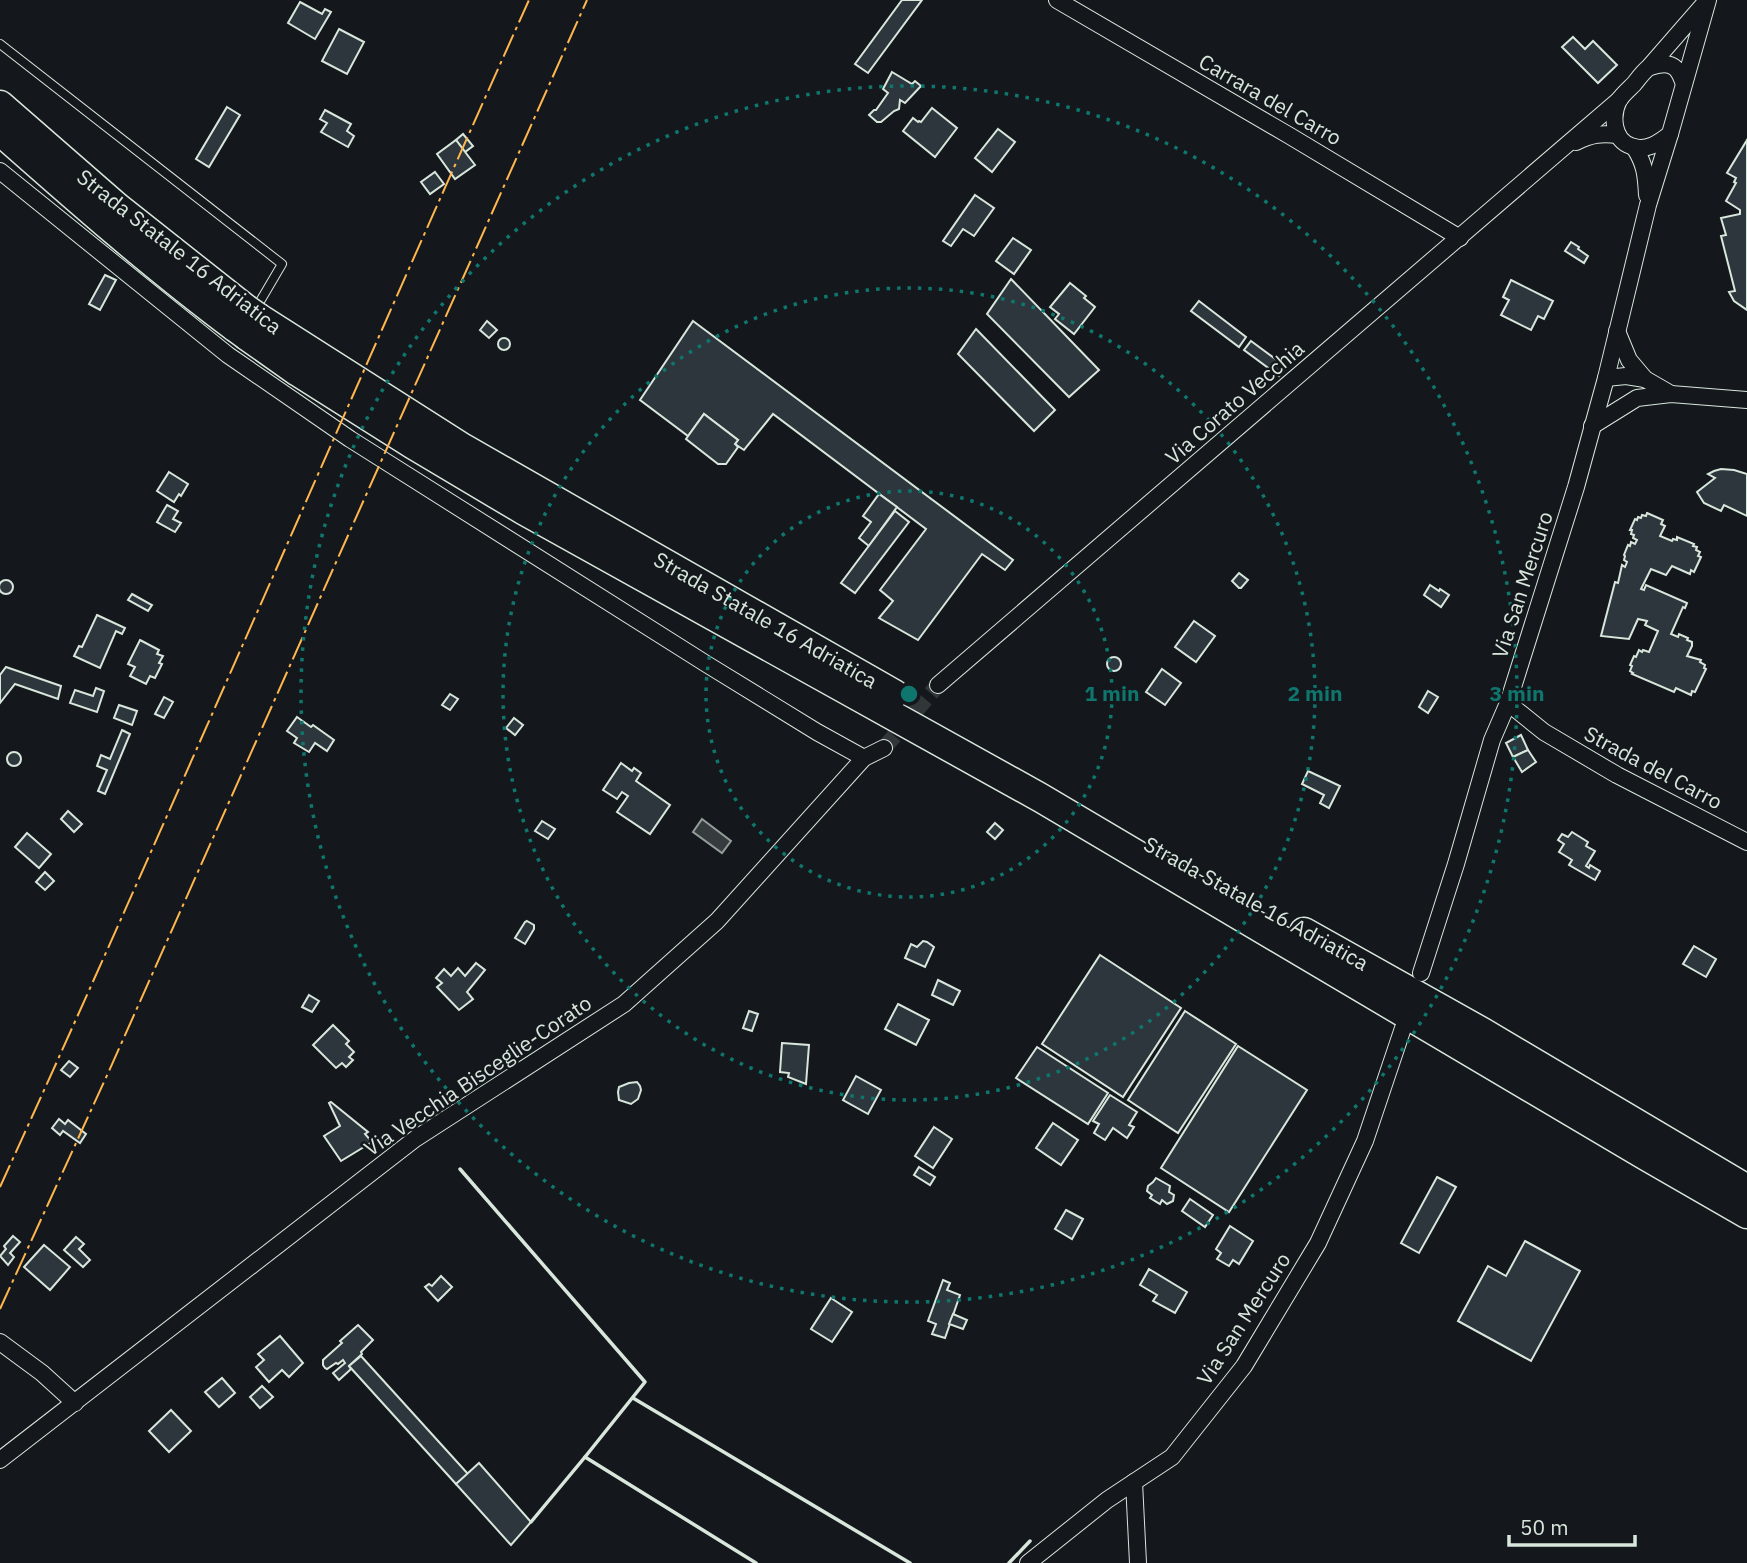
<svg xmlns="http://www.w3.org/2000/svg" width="1747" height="1563" font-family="'IBM Plex Sans',sans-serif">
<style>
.water{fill:#363b3e;stroke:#939e99;stroke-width:2}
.building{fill:#2c363c;stroke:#d8e6dc;stroke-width:2}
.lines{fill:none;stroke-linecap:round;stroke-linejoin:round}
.street-tunnel{stroke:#313739;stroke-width:16;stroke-dasharray:16 8;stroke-linecap:butt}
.lane-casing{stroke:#d8e6dc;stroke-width:10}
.street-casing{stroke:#d8e6dc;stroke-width:18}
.highway-casing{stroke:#d8e6dc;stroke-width:31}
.lane{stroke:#14181c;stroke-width:8}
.street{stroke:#14181c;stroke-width:16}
.highway{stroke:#14181c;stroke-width:28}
.highway-bridge-casing{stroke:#d8e6dc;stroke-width:31;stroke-linecap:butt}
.highway-bridge{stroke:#14181c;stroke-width:28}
.wall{stroke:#d8e6dc;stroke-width:3.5}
.power{stroke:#ffb74d;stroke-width:2;stroke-dasharray:24 5 3.5 5;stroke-linecap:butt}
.ring{fill:none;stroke:#0f766e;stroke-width:3.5;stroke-dasharray:3.5 7}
.labels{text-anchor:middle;stroke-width:5;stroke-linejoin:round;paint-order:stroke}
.street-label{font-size:21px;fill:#d8e6dc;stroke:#14181c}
.centre{fill:#0f766e;stroke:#14181c;stroke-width:3.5}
.ring-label{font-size:21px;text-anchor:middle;font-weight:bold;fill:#0f766e;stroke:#14181c;stroke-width:5;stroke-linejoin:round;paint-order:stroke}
</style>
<rect width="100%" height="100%" fill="#14181c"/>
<path class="water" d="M702,819l29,22 -9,12 -29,-21z"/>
<g class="building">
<path d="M902,0h20l-54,73 -13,-9z"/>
<path d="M300,2l22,12 3,-5 6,3 -16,27 -27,-16z"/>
<path d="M339,29l25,13 -17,32 -25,-13z"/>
<path d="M1573,37l12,12 8,-8 24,24 -19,18 -36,-36z"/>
<path d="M892,72l20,12 3,-3 6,5 -16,17 -5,-3 -1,9 -5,2 -13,11h-4l-8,-7 5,-5h2l12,-17 -5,-4z"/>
<path d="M227,107l13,8 -31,52 -13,-8z"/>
<path d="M932,108l25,20 -22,29 -32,-26 10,-13 5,4 1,-1 2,1z"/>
<path d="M325,110l26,14 -4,7 7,5 -6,11 -27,-15 6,-9 -7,-4z"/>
<path d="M998,129l17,13 -23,30 -17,-14z"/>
<path d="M463,134l10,12 -8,6 -9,-12z"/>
<path d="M456,140l19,25 -20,14 -18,-25z"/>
<path d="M1747,140v170l-13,-9 -5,-9 6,-1 -14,-55 5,-1 -5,-17 19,-4v-4l-14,-9 10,-18 -2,-1 2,-4 -9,-5z"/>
<path d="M435,172l9,12 -14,10 -9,-12z"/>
<path d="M975,195l19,13 -20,28 -11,-7 -12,17 -8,-5z"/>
<path d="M1013,238l18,12 -17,24 -18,-13z"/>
<path d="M1571,242l8,5 -1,2 10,7 -4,7 -19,-12z"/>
<path d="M105,275l11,5 -16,30 -11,-6z"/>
<path d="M1011,279l88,91 -30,27 -82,-83z"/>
<path d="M1511,280l42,21 -9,18 -6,-3 -7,14 -30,-15 8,-15 -6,-3z"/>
<path d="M1070,283l16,13 -2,2 11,9 -21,27 -19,-15 4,-5 -9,-7z"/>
<path d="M1199,301l47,36 -7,10 -48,-36z"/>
<path d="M487,321l10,9 -8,8 -9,-8z"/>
<path d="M693,321l320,239 -8,10 -23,-16 -64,86 -39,-22 14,-17 -13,-11 46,-61 -153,-115 -29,36 -9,-6 3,-4 -34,-26 -16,22 -48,-36z"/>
<path d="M976,329l79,81 -21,21 -76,-77z"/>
<circle cx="504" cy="344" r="6"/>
<path d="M1251,341l35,26 -7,9 -35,-26z"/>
<path d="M704,414l34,26 -3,4 3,3 -12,17h-8l-32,-25z"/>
<path d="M1721,469l13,1 13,4v42l-23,-11 -3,6 -17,-8 -7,-11 18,-14 -7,-4 6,-3z"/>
<path d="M169,472l19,12 -7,12 -2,-2 -5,8 -17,-11z"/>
<path d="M879,494l18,13 -28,39 -10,-8 12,-16 -8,-6z"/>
<path d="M167,505l11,6 -5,8 8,4 -6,9 -18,-10z"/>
<path d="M895,511l14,11 -54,71 -14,-10z"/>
<path d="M1647,513l16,7 -2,4 4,2 -5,10 12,5 1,-2 4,1v-3l17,7 -1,2 4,1 -1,3 4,2 -2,4 3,1 -7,15 -3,-2 -1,4 -18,-8 -6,9 -15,-6 -10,20 3,1 2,-5 41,18 -2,5 -2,-1 -12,27 7,3 1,-3 9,4 -1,2 5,2v4l-5,10 14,4 -1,2 5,3 -1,3 2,1 -11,23 -3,-1 -1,4 -15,-7 -2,4 -42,-18 1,-1 -3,-2 2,-5 -2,-1 4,-9 2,1 3,-7 3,2 1,-2 6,2 9,-21 -13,-6 2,-4 -9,-2 -9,20 -28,-3 14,-54 3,1 4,-18 3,2 2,-5 -3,-2 1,-4 -1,-1 4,-10 2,1 1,-4 4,2 2,-4 -4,-2 1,-3 -3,-1 1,-4h-2l5,-11 2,1 1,-3 3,1 1,-3 4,1z"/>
<path d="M1239,573l9,7 -7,8h-2l-7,-7z"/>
<circle cx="6" cy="587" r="7"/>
<path d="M1430,585l9,6 1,-2 9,6 -8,12 -17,-12z"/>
<path d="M132,594l20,11 -4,6 -20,-11z"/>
<path d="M97,615l28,13 -3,6 -6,-3 -16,37 -26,-12 5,-10 3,1z"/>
<path d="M1194,621l21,15 -19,26 -21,-15z"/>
<path d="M140,640l19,10 -2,4 6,2 -4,7 3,1 -7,14 -5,-2 -4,8 -16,-8 5,-9 -7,-3z"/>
<circle cx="1114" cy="664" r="7"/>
<path d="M6,667l55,19 -3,13 -43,-15 -15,19v-28z"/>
<path d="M1162,669l19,14 -16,22 -19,-13z"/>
<path d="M96,688l8,3 -7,21 -27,-9 5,-13 18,6z"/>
<path d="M1428,691l10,6 -10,16 -9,-6z"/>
<path d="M450,694l8,5 -8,11 -8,-5z"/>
<path d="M164,697l9,5 -9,16 -9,-4z"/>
<path d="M119,705l18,6 -5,14 -18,-7z"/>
<path d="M297,717l14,10 2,-2 21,15 -7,11 -12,-8 -6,9 -15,-9 3,-5 -10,-7z"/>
<path d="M514,718l9,7 -8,10 -9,-7z"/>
<path d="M122,730l8,4 -25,60 -7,-3 9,-21 -10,-4 4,-11 9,4z"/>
<path d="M1521,735l7,15 -15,7 -7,-14z"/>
<path d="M1528,750l8,12 -14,10 -9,-15z"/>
<circle cx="14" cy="759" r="7"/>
<path d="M621,763l11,8 2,-3 7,5 -5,8 34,24 -20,29 -33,-22 11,-16 -6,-4 -5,7 -14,-9z"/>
<path d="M1308,771l32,15 -11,22 -9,-5 4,-8 -22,-11z"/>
<path d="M68,811l14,13 -8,8 -13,-13z"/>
<path d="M542,821l13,8 -7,10 -13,-8z"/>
<path d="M995,823l8,7 -8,9 -8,-7z"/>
<path d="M1572,832l16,10 -2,4 9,5 -9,15 3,2 1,-3 10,6 -5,9 -26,-15 3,-5 -13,-8 5,-8 -6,-4 4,-6 6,3z"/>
<path d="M27,833l24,21 -12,14 -24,-21z"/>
<path d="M45,872l9,9 -9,9 -9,-8z"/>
<path d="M527,921l7,4v4l-9,15 -10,-6 10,-16z"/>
<path d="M923,941l4,1 7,5 -9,20 -20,-9 6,-14 6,3z"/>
<path d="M1694,946l22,13 -10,18 -23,-13z"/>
<path d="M1100,955l81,53 -58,89 -81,-53z"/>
<path d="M476,963l9,7 -18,22 6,7 -14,11 -22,-23 5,-4 -6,-5 8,-9 7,7 7,-8 7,8z"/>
<path d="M938,980l22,11 -7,14 -21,-10z"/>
<path d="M309,995l10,6 -7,11 -10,-5z"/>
<path d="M898,1004l31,16 -13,25 -31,-16z"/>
<path d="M749,1011l9,3 -6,17 -9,-3z"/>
<path d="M1185,1011l51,33 -58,89 -50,-33z"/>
<path d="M333,1025l16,16 -3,3 8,8 -5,5 4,3 -7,7 -4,-4 -6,5 -23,-23z"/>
<path d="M782,1043l27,2 -3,39 -18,-7 1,-4 -9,-1z"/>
<path d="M1238,1046l69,44 -78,122 -68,-44z"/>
<path d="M1037,1047l71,46 -20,31 -72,-46z"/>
<path d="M69,1061l9,7 -8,9 -9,-7z"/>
<path d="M856,1076l25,14 -13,24 -25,-14z"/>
<path d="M637,1082l3,4 1,4 -3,9 -7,5 -12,-4 -1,-8 1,-5 10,-4z"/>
<path d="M1110,1095l27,17 -8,13 5,2 -7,11 -14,-10 -8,12 -11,-7 5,-9 -6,-3z"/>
<path d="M331,1102l37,30 -3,2 7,8 -31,19 -17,-25 16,-10 -11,-23z"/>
<path d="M59,1119l6,5 3,-4 18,14 -6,9 -17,-12 -3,4 -8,-7z"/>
<path d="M1053,1123l25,17 -17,25 -25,-17z"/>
<path d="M934,1127l18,12 -19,29 -18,-12z"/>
<path d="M919,1167l16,10 -5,8 -16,-10z"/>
<path d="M1437,1177l19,10 -37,66 -18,-10z"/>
<path d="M1156,1178l14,8 -1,6 5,3 -1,6 -6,3 -5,-4 -2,4 -10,-6 2,-3 -5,-4 1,-5 5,-4z"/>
<path d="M1190,1199l23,16 -8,12 -23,-16z"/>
<path d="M1066,1210l17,9 -11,20 -17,-10z"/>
<path d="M1230,1226l23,15 -14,23 -6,-4 -4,6 -12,-7 4,-6 -5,-4z"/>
<path d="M13,1236l7,6 -10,11 4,4 -6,8 -8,-9 6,-7 -2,-3z"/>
<path d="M76,1237l8,7 -5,5 11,11 -7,7 -19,-17z"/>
<path d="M1525,1241l55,30 -49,90 -73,-40 30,-55 18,10z"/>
<path d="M44,1245l26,22 -20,23 -26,-23z"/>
<path d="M1149,1269l38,23 -12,21 -22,-12 4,-6 -17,-10z"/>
<path d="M441,1276l11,11 -14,14 -13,-14 4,-3 3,2z"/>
<path d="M943,1280l7,3 -3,7 13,5 -15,43 -13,-4 4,-10 -8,-3z"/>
<path d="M831,1298l21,14 -20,30 -21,-13z"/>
<path d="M953,1314l14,6 -4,9 -14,-5z"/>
<path d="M358,1325l15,15 -12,12 1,2 -13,12 2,3 -12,11 -6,-7 12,-10 -2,-3 -5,4 -2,-1 -9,6 -2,-1 -2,-3v-5l19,-17 -2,-2z"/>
<path d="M280,1336l23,27 -14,14 -7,-7 -13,12 -13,-15 8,-7 -6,-6z"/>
<path d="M361,1356l107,118 -12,10 -107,-118z"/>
<path d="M222,1378l13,15 -16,14 -14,-15z"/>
<path d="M262,1386l11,11 -13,11 -10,-11z"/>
<path d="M171,1410l20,21 -22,21 -20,-21z"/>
<path d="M479,1463l52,59 -20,23 -55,-61z"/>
</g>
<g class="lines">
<path class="street-tunnel" d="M884,748l54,-63"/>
<defs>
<path id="lane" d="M0,44l282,220 -27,46"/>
<g id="street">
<path d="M1057,0l233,136 170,102"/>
<path d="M1650,66l54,-62"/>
<path d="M1684,85c-4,-14 -10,-24 -26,-20 -4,1 -6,1 -10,3 -5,4 -10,11 -14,16 -5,5 -11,10 -15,16 -8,16 -6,40 12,46 15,6 28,-3 39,-12l38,-134"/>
<path d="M1576,142c15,-8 26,-9 42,-7"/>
<path d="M1634,147c11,17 12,28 13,48"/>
<path d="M0,171l228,184 122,84 358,226 109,67 47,26"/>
<path d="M1617,331l12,29 16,19 26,15"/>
<path d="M1606,378l20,-2 19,3"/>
<path d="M1592,426l45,-28 34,-4 76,6"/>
<path d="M938,685l682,-586"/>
<path d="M1508,703l36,29 73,43 130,67"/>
<path d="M1421,973l35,-109 36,-124 16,-37 68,-216 30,-109 42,-173 22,-71"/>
<path d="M0,1342l42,31 33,30"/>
<path d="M0,1460l415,-321 209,-135 93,-83 147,-163 20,-10"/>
<path d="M1134,1482l4,81"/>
<path d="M1028,1563l79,-63 65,-43 72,-91 74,-123 47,-102 38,-113"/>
</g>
<g id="highway">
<path d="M0,105l117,102 129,102"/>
<path d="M0,131c77,68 154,136 236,197"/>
<path id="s1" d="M259,318l204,130 431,246"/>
<path d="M247,336l51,36 114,72 111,66 518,288 605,358 101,58"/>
<path d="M1304,932l180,101 263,156"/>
</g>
</defs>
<use href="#lane" class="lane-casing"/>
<use href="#street" class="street-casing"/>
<use href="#highway" class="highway-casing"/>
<use href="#lane" class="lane"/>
<use href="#street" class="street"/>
<use href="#highway" class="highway"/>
<defs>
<g id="highway-bridge">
<path d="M246,309l13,9"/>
<path d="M236,328l11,8"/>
</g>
</defs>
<use href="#highway-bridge" class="highway-bridge-casing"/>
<use href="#highway-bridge" class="highway-bridge"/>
<g class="wall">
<path d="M460,1169l185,213 -60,75 -54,65"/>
<path d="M633,1398l277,165"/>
<path d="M585,1457l171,106"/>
<path d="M1009,1563l21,-22"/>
</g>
<g class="power">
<path d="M0,1187c180,-394 351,-792 529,-1187"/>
<path d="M0,1309l109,-238 478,-1071"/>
</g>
</g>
<g class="ring">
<circle cx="909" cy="694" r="203"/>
<circle cx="909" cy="694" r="406"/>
<circle cx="909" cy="694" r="608"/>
</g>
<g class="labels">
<g class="street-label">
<text transform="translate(1270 100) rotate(30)" y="7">Carrara del Carro</text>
<text transform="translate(179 252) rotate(38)" y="7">Strada Statale 16 Adriatica</text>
<text transform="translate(1235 403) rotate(-41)" y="7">Via Corato Vecchia</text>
<text transform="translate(1523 585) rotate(-72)" y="7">Via San Mercuro</text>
<text dy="7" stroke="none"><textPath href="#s1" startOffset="590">Strada Statale 16 Adriatica</textPath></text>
<text transform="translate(1653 768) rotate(28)" y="7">Strada del Carro</text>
<text transform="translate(1256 904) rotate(29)" y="7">Strada Statale 16 Adriatica</text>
<text transform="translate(478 1076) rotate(-34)" y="7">Via Vecchia Bisceglie-Corato</text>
<text transform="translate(1244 1319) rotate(-57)" y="7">Via San Mercuro</text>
</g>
</g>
<circle cx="909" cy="694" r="10" class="centre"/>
<g class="ring-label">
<text x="1112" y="701">1 min</text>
<text x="1315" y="701">2 min</text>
<text x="1517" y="701">3 min</text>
</g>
<path d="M1509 1535v10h126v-10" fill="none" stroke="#d8e6dc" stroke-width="3.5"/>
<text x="1520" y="1535" font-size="21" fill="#d8e6dc" stroke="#14181c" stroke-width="5" paint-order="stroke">50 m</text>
</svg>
